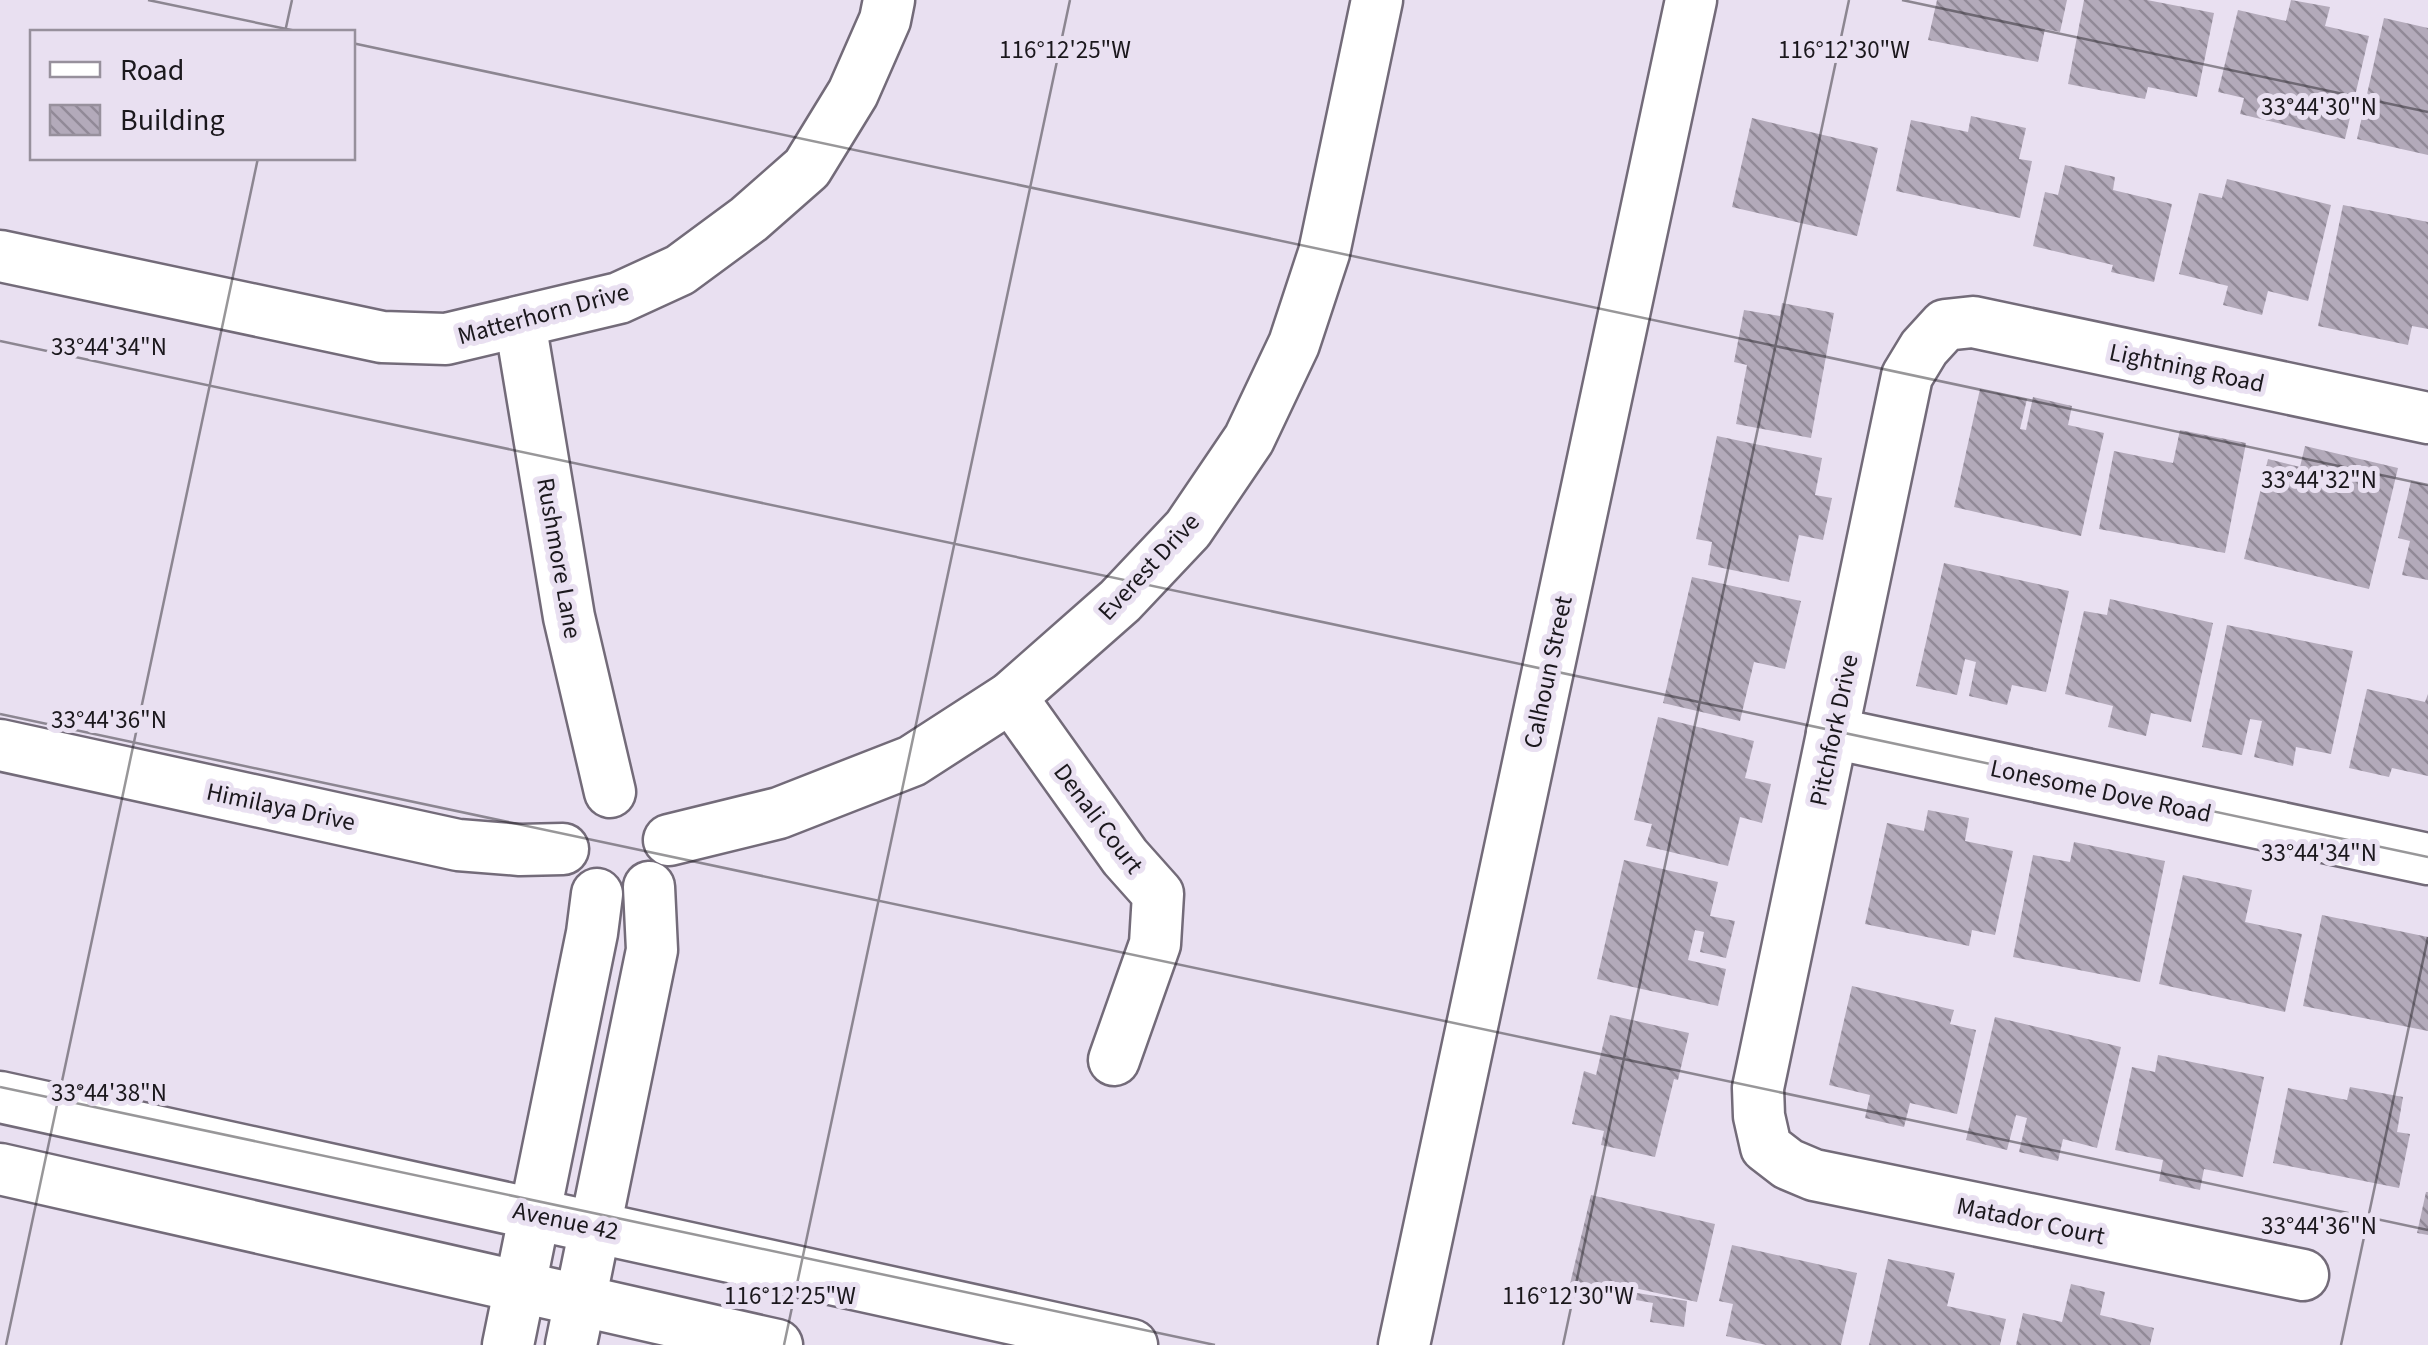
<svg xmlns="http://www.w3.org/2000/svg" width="2428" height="1345" font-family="'Source Sans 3',sans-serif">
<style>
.building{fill:url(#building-back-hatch)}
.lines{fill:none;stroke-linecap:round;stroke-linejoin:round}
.minor-casing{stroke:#736b79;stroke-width:55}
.minor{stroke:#fff;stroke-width:50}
.ticks{fill:none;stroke:#1b181d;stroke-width:2.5;stroke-opacity:0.45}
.labels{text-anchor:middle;stroke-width:10;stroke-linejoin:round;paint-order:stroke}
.street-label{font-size:25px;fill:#1b181d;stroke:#e9e0f1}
.ticks-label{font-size:25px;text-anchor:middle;fill:#1b181d;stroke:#e9e0f1;stroke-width:10;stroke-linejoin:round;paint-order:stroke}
</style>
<defs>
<pattern id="building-back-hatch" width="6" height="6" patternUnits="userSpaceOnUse" patternTransform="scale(2.5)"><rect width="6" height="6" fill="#b3aaba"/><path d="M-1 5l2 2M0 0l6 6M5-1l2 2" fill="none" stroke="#918997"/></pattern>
</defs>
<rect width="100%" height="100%" fill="#e9e0f1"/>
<g class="building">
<path d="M1937,0h130l-7,32 -15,-3 -7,33 -110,-22z"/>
<path d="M2084,0h63l67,13 -17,84 -49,-10 -3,12 -77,-15z"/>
<path d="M2291,0l39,7 -5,19 44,10 -24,103 -105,-25 4,-16 -26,-6 20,-82 48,11z"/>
<path d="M2384,18l44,10v127l-71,-16z"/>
<path d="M1971,116l55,12 -7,31 13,2 -12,57 -124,-27 15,-71 57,12z"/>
<path d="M1752,118l126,30 -21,88 -125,-29z"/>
<path d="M2065,165l50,12 -2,13 59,14 -18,78 -43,-10 2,-7 -80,-19 12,-54 13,3z"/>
<path d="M2227,179l104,26 -23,96 -40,-10 -6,24 -39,-10 5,-19 -49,-12 20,-81 23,5z"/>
<path d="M2343,205l85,17v107l-16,-3 -4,19 -90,-19z"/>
<path d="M1782,303l52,10 -23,125 -75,-14 11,-59 -13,-3 10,-52 36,6z"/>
<path d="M1980,389l47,10 -7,30 6,1 7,-33 39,9 -4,19 36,8 -23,103 -127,-29z"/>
<path d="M2180,430l66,13 -21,110 -126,-24 15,-78 59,12z"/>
<path d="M1717,436l105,22 -7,37 17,3 -9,42 -24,-5 -10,47 -81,-17 4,-23 -16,-3z"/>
<path d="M2305,446l93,22 -29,121 -125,-30 24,-100 32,8z"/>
<path d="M2411,481l17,4v95l-26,-5 8,-34 -12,-3z"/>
<path d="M1944,563l125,28 -23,101 -34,-7 -5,20 -38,-9 7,-34 -11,-3 -8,36 -41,-9z"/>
<path d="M1692,577l109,24 -16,68 -31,-7 -14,59 -77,-18z"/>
<path d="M2110,599l103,24 -22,99 -40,-9 -5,23 -38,-9 5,-21 -48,-12 19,-83 23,4z"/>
<path d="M2227,625l126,26 -22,103 -35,-7 -3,19 -39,-9 8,-36 -12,-2 -8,36 -40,-8z"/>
<path d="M2367,689l58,13 3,-8v82l-36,-8 -3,9 -40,-9z"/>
<path d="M1658,717l96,24 -9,37 26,6 -9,39 -22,-6 -12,49 -82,-20 6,-22 -18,-4z"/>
<path d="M1928,810l41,8 -4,23 48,10 -18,84 -23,-5 -3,16 -104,-22 22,-101 37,8z"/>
<path d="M2074,842l91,19 -25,121 -127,-25 20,-102 37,7z"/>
<path d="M1624,860l94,22 -8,34 25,5 -9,37 -26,-6 4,-20 -9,-2 -7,30 38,9 -8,37 -121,-27z"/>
<path d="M2183,875l69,15 -7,32 57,12 -17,78 -126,-28z"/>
<path d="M2322,915l106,22v94l-125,-25z"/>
<path d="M1852,986l102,24 -4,14 26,6 -19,84 -47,-11 -6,24 -39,-9 5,-23 -41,-10z"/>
<path d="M1610,1015l79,18 -11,47 -4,-1 -19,78 -54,-12 3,-14 -32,-7 12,-53 12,4z"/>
<path d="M1995,1017l126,30 -24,101 -34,-9 -5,22 -39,-9 8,-34 -11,-3 -9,35 -41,-10z"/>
<path d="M2158,1055l106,22 -21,100 -39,-8 -4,21 -41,-9 4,-21 -48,-10 17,-83 23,5z"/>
<path d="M2350,1087l53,10 -6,35 13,2 -11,54 -126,-25 15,-75 59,12z"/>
<path d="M2426,1192h2v43l-11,-2z"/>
<path d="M1591,1195l124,29 -18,78 -67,-15 -4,14 -57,-13z"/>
<path d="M1732,1245l125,28 -16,72h-75l-40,-9 7,-32 -14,-3z"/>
<path d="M1888,1259l67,14 -8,33 59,13 -6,26h-131z"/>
<path d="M2071,1284l34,8 -5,23 54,13 -4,17h-134l7,-32 39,9z"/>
<path d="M1631,1292l56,9 -3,26 -34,-5 3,-19 -23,-4z"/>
</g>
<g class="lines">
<defs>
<g id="minor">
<path d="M0,256l382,81 64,2 173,-41 61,-28 69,-51 58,-51 46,-75 32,-73 4,-20"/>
<path d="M520,322l49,295 41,175"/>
<path d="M1011,697l114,160 33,37 -3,50 -41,116"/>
<path d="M1832,733l596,126"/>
<path d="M0,745l458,100 62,5 43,-1"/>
<path d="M669,840l110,-27 133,-52 99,-64 109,-96 68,-72 61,-90 45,-95 30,-91 53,-253"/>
<path d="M0,1097l1132,248"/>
<path d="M0,1169l777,176"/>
<path d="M2303,1275l-489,-100 -26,-11 -22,-17 -7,-31 -1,-28 149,-712 17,-28 21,-23 28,-3 455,96"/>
<path d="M508,1345l84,-412 5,-39"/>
<path d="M571,1345l81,-395 -3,-63"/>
<path d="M1404,1345l287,-1345"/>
</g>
</defs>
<use href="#minor" class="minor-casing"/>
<use href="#minor" class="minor"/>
</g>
<path class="ticks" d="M148,0l153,32M1902,0l526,112M285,32l7,-32M352,43l2076,442M0,341l2428,516M0,714l2428,516M0,1087l1215,258M6,1345l252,-1187M784,1345l286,-1345M1563,1345l286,-1345M2341,1345l87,-408"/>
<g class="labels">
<g class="street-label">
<text transform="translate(543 313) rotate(-15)" y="9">Matterhorn Drive</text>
<text transform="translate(2187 367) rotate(12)" y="9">Lightning Road</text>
<text transform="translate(560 558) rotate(80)" y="9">Rushmore Lane</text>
<text transform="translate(1148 566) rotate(-47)" y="9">Everest Drive</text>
<text transform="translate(1547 672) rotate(-78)" y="9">Calhoun Street</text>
<text transform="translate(1833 730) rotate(-78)" y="9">Pitchfork Drive</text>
<text transform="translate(2101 790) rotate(12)" y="9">Lonesome Dove Road</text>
<text transform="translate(281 806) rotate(12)" y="9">Himilaya Drive</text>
<text transform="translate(1099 818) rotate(53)" y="9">Denali Court</text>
<text transform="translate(566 1220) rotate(12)" y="9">Avenue 42</text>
<text transform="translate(2031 1220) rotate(12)" y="9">Matador Court</text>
</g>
</g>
<g class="ticks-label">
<text x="1065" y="58">116°12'25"W</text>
<text x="1844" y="58">116°12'30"W</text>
<text x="2319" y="115">33°44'30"N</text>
<text x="109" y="355">33°44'34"N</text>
<text x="2319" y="488">33°44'32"N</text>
<text x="109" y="728">33°44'36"N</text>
<text x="2319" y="861">33°44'34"N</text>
<text x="109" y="1101">33°44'38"N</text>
<text x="2319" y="1234">33°44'36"N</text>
<text x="790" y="1304">116°12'25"W</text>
<text x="1568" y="1304">116°12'30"W</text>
</g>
<rect x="30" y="30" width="325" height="130" fill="#e9e0f1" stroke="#97909c" stroke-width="2.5"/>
<rect x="50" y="62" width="50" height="15" fill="#ffffff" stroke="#97909c" stroke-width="2.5"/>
<text x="120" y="80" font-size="30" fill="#1b181d">Road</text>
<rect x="50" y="105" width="50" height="30" fill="url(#building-back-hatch)" stroke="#97909c" stroke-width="2.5"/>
<text x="120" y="130" font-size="30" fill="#1b181d">Building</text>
</svg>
